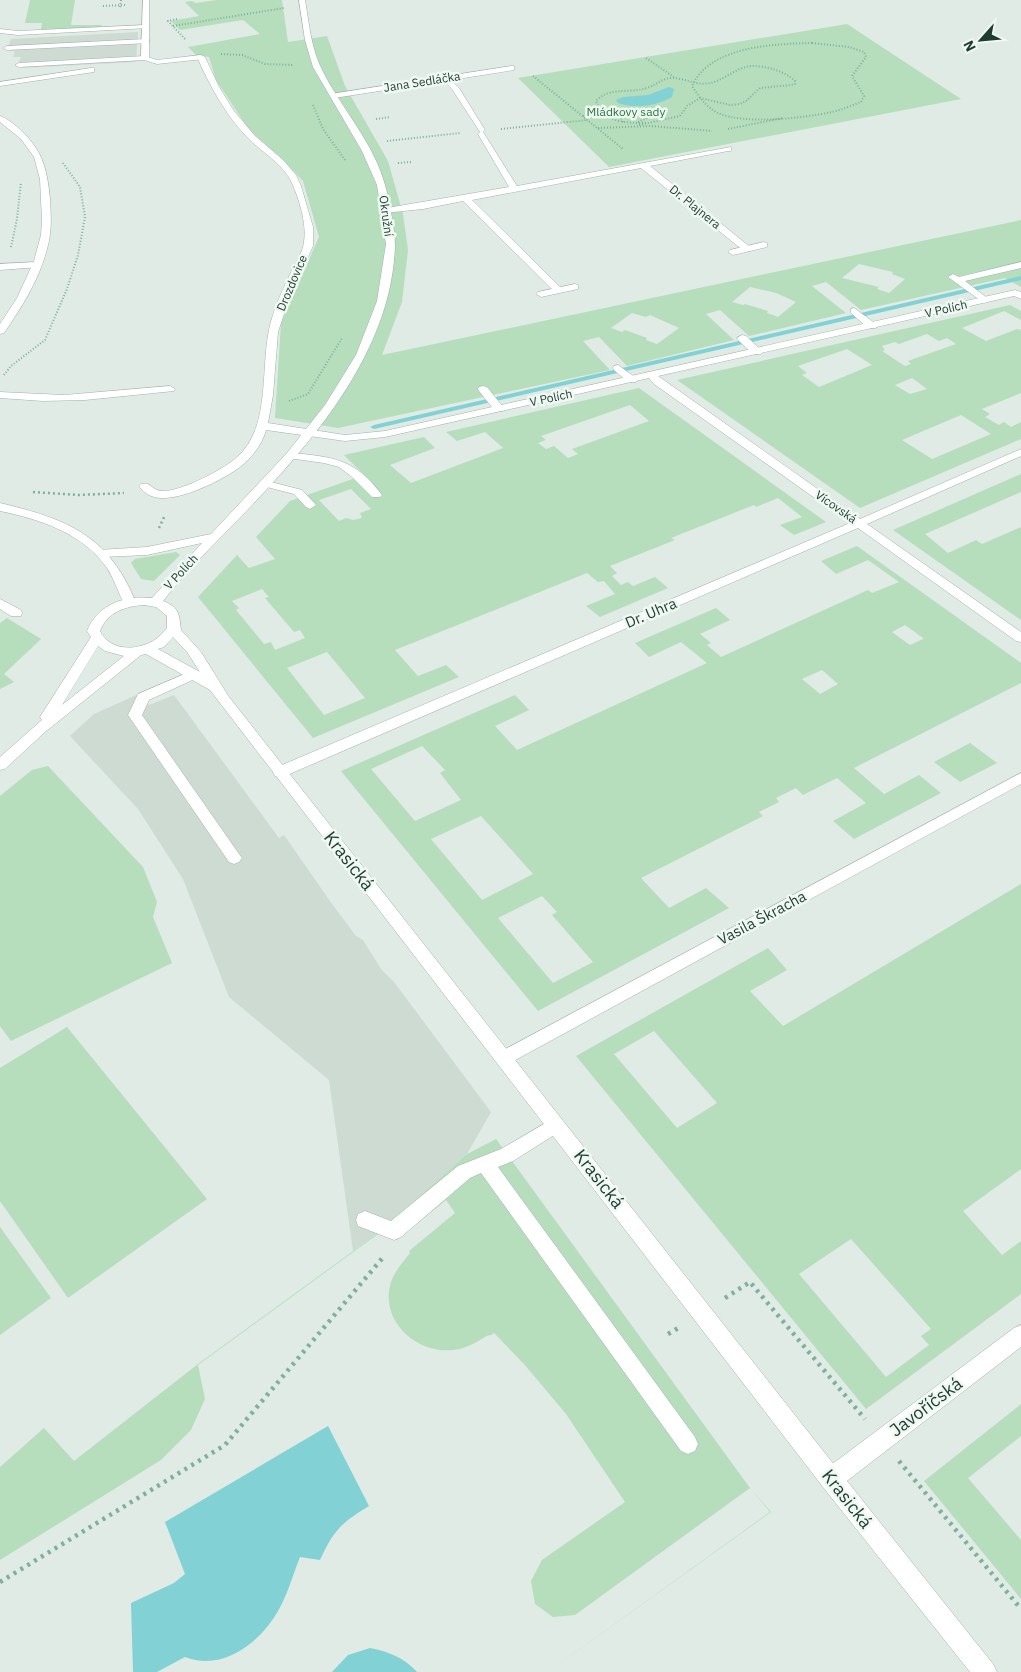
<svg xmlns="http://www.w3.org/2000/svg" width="1021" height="1672" font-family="'IBM Plex Sans',sans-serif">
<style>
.built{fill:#cddbd3}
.green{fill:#b6debc;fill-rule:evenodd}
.water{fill:#82d1d4}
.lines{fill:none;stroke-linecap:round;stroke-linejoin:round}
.stream{fill:#82d1d4;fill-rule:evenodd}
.service-casing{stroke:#a2b3ab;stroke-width:1}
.minor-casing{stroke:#a2b3ab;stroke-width:1}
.tertiary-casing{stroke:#a2b3ab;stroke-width:1}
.path-far2{stroke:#7db19b;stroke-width:2;stroke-dasharray:1 2;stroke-linecap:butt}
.path-far1{stroke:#7db19b;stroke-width:2.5;stroke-dasharray:2 3;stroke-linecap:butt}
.path{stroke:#7db19b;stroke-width:4.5;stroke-dasharray:3 5;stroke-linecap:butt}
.service{fill:#fff;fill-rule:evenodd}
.minor{fill:#fff;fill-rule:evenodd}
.tertiary{fill:#fff;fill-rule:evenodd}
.labels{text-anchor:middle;stroke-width:5;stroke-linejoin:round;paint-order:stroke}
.far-street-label{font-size:12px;fill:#1f3c31;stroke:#eff8f2}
.far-park-label{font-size:12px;fill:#26753c;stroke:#eff8f2}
.street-label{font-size:15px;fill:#1f3c31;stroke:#eff8f2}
.near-street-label{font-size:18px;fill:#1f3c31;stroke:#eff8f2}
</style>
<rect width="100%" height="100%" fill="#dfebe4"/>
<g class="built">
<path d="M138,32l-2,30 -113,6 -4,-6 2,-5h-8l2,-6h-5l-1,-7 2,-5z"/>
<path d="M141,693l8,12 25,-10 105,143 5,-3 48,69 24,32 7,4 18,29 13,13 97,130 -24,42 -89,79 -25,18 -24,-171 -100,-83 -46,-118 -45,-70 -68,-73 24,-22z"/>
</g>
<g class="green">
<path d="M30,0h45l-4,25h31l-1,3 -60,3 1,-8h-17z"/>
<path d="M217,0h65l6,42 39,-6 18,50 43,75 15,53 5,36 -6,52 -20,53 639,-135v67l-16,-9 -144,32 -35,-28 -14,4 34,27 -97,23 -29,-26 -14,4 28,26 -107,26 -28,-29 -16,4 27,29 -272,58 -63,-10 6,-95 38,-86 -16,-56 -24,-25 -30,-26 -33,-50 -7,-23 -13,-2 -8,-8 72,-13 -17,-14 -63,10 -9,-9 28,-5 -14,-14 7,-1 4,2zM859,264l34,8 -1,2 13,5 -16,14 -12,-4 2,-2 -37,-9zM750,287l26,6 20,9 -18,15 -11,-4 1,-2 -23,-7 -2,1 -11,-3zM632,313l14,4 4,-2 29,13 -22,16 -11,-4 1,-2 -22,-8 -3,2 -11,-4z"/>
<path d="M847,24l114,75 -352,68 -91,-89z"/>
<path d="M1010,305l11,6v9l-17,-9 -42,17 24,13 31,-12 4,1v63l-39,16 8,5 -5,3 14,8 5,-3 7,5 10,-5v17l-161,69 -183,-128zM927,334l12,7 8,-3 9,6 -48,17 3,3 -6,2 -23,-15 3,-1 -3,-4 13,-4 4,2zM847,349l25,16 -53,22 -17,-12 5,-2 -9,-7zM912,378l15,11 -17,5 -15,-9zM961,415l30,19 -59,25 -30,-19z"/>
<path d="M639,388l187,134 -32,13 -14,-10 22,-8 -24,-19 -22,9 -2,-2 -83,33 4,2 -65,26 7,7 -5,3 9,9 7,-3 5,4 22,-9 13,11 -68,29 -14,-11 29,-12 -11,-13 -6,1 -11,-9 -192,77 23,26 28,-11 13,12 -146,61 -115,-141 39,-42 12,13 26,-9 -19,-22 34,-36 74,-26 -20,-20 80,-18 11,11 -45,17 21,18 92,-35 -18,-16 -28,9 -11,-9zM630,405l19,16 -77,28 6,5 -10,4 -14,-12 -8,3 -8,-6 8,-3 -5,-4zM351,489l20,20 -11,4 2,5 -9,2 -7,-2 -7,3 -20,-21zM262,589l7,8 -4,1 29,34 6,-2 5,8 -30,12 -4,-8 -7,2 -28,-34 3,-2 -7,-7zM327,652l38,46 -41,17 -37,-47z"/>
<path d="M1021,474v18l-96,42 23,19 28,-13 6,4 39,-17v93l-128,-90z"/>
<path d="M857,546l164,117v20l-167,85 30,26 35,-19 22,18 -87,46 -21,-18 33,-18 -29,-25 -34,17 -7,-7 -20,10 3,4 -20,10 4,4 -122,62 28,30 37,-20 23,20 -191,103 -197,-240 174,-76 14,15 -34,16 22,24 190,-87 -26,-21 -32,15 -14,-14 81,-35 14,12 -30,14 11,9 -4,2 14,12 147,-67 4,3 27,-11 -31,-22 -32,14 -15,-13zM905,625l18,13v1l-13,6 -18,-13zM822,670l16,14 -18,10 -18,-15zM422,746l23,24 -5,3 21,27 -46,21 -44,-52zM481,816l52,58 -51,26 -51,-61zM542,896l15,16 -5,3 41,47 -40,21 -55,-65z"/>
<path d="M176,552l4,3 -26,26 -13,-2 -10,-16 4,-4z"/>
<path d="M7,618l34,21 -37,35 10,8 -14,7v-66z"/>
<path d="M970,743l27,20 -37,19 -26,-20z"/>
<path d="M48,766l95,101 14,35 -4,15 19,46 -161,78 -11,-15v-230l32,-26z"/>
<path d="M1021,884v285l-58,42 39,44 19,-14v53l-155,115 -290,-353 192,-108 19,22 -37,21 33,35zM654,1031l63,72 -40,25 -63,-74zM851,1239l80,90 -10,7 8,9 -43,32 -87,-103z"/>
<path d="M67,1027l140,172 -139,99 -68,-97v-133z"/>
<path d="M496,1139l254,349 21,24 -223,160 222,-160 -20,-24 -175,127 -22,2 -18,-13 -4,-23 11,-21 83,-58 -59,-88 -42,-50 -30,-31c-5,4 -5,1 -9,4 -10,6 -20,12 -32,13 -37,4 -74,-30 -62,-68 4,-11 12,-20 19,-29l-1,-2 46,-38 -9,-13 -49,40 -19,-6 -180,131 7,34 -14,31 -30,30 -161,100v-93l44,-39 30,33 124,-97 180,-131 89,-79z"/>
<path d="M0,1227l51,71 -51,37z"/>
<path d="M1021,1404v32l-53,42 53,62v59l-97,-118z"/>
</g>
<g class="water">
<path d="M669,87l5,2 -2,8c-16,9 -36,12 -54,6l-2,-3 7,-3 25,-2z"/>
<path d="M328,1426l41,80c-27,16 -36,25 -49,54l-20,-3c-7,17 -12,37 -22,54 -18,32 -56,61 -93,46l-28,15h-24l-2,-69 43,-20 11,-9 -20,-52z"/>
<path d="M370,1648c19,4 33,9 47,24h-85l16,-17z"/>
</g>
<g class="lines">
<path class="stream" d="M1021,276v4l-647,149 -4,-2 4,-2z"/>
<defs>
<g id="service">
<path d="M146,25l4,2 -2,1 -130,7 -18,-2v-4l18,2z"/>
<path d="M146,39h3v4l-142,7 -4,-2 4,-2z"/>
<path d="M201,55l4,2 -1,2 -47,5 -13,-4 -125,7 -4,-2 4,-2 126,-7 12,4z"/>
<path d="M91,68h3v4l-94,14v-4z"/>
<path d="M764,242l3,1v4l-34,8 -5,-3 2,-2z"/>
<path d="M36,262l3,1v4l-39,3v-6z"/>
<path d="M1021,262v6l-56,13 22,17v4l-3,1 -36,-26 5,-3 6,3z"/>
<path d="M575,284l3,1v4l-37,8 -5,-3 2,-2z"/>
<path d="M854,308l22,16v4h-8l-17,-15v-4z"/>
<path d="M742,335l4,1 15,14 1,2 -1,2h-8l-15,-14 -1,-2z"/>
<path d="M618,365l18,13 1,2 -1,2h-8l-14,-12 -1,-2 1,-2z"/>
<path d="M170,386l5,3 -1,2 -89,9 -42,1 -43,-3v-6l64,3z"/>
<path d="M483,386l4,1 16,20 1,2 -1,2h-8l-16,-20 -1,-2 1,-2z"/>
<path d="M292,453c42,4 63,6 90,42l-2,2h-8l-20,-20 -13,-10 -15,-4 -36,-5 -2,-2 2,-2z"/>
<path d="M267,481l35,9 14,15 -6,4 -4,-2 -12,-13 -31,-8 -2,-2z"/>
<path d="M0,599l21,11 1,3 -1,3h-10l-11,-7z"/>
<path d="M194,670l5,1 2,3 -2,3 -50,23 -7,15 97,139 3,4 -3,4 -5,2 -5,-2 -101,-147 10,-21z"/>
<path d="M556,1117l6,3 3,5 -3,5 -49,31 -15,6 197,270 3,7 -3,7 -7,3 -7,-3 -200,-278 -11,5 -69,59 -7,3 -36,-14 -2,-6 2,-6 7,-3 26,10 67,-55 43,-17z"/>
</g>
<g id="minor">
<path d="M143,0h6v58l-4,2 -4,-2z"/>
<path d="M198,55l7,2 14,30 15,24 21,25 28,24 13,15 5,11 12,41v19l-23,50 -12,36 -5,63 -5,28 77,12 40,-4 630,-141 6,2v7l-7,-3 -356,80 202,143 161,-70v7l-154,68 154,108v10l-5,-1 -158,-113 -573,248h-10l-2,-4 2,-4 575,-245 -196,-139 -5,-6 -264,59 -40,4 -79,-11c-3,12 -11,23 -20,32 -16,15 -61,37 -84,36 -10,0 -17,-4 -23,-12l2,-2c9,-3 11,6 20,7 17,2 62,-21 75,-33 38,-32 22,-97 36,-140 5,-17 13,-33 20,-48 5,-9 11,-19 12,-28 3,-18 -5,-43 -12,-59 -9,-20 -31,-31 -45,-46 -22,-23 -37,-51 -50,-80z"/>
<path d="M511,66h3v4l-63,10 8,8 26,42 -2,2 34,54 214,-39v4h-3l-78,15 100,81v4h-6l-103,-83 -169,32 89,88v4h-6l-92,-91 -40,8 -39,4 -1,-2 4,-3 122,-21 -31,-53 2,-2 -28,-43 -8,-8 -110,17h-3v-4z"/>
<path d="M0,116c6,2 11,6 16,10 26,22 31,41 34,73 1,18 2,33 -3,50 -8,31 -25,58 -43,84l-4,1v-10l17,-26 17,-37 7,-26 1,-14 -2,-42 -6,-22 -13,-18 -21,-17z"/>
<path d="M0,503c67,16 109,32 136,100l-2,3h-8c-8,-12 -11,-26 -19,-38 -24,-35 -68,-49 -107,-57z"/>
<path d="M1021,773v11l-511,279 -6,2 -6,-2 -3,-5 3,-5z"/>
<path d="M1021,1325v22l-182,140 -8,3 -8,-3 -3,-8 3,-8 191,-143z"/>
</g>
<path id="tertiary" d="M299,0h6c4,23 6,48 17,70 19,38 52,73 63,115 4,15 10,45 10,60 -3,102 -75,188 -142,259 -30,32 -63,62 -90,97 17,7 16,13 18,29l20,22 28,45 610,774 154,193 4,8h-27l-147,-185 -613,-797 -64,-36 -5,1 -96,77 -40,37 -5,1v-13l42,-37 -2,-3 51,-80 -4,-6c11,-27 38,-36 65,-33l50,-55 -55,12 -45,2 -6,-4 2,-3 49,-3 64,-13 76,-81 38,-48 31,-50 21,-54 9,-57 -9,-59 -15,-34 -49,-84 -8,-27zM144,605l12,2 11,9v12c-4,5 -9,10 -14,13 -18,10 -43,10 -53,-10 7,-19 26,-25 44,-26zM173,637l14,15 13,20 -42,-23 6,-2zM98,646l7,5 19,5 -62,49z"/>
</defs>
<use href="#service" class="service-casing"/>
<use href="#minor" class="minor-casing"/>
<use href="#tertiary" class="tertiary-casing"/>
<g class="path-far2">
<path d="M103,6l23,-1"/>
<path d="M120,7l1,-7"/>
<path d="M177,19l-9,2 17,18"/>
<path d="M173,26l111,-18"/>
<path d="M812,43l37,4 15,5 2,5 -14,19 12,20 -3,6c-9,3 -19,8 -29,10 -28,6 -88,13 -114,1 -12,-6 -19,-16 -26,-27 18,-40 81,-42 120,-43z"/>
<path d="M221,54l21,1 23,9 28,1"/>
<path d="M646,58l28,19"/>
<path d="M533,76l90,73"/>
<path d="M313,105l10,24 22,31"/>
<path d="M583,116l57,-5 22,9"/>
<path d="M376,119l14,-2"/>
<path d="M623,122l-3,-6 5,-4"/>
<path d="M638,122l9,-4 -2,-4"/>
<path d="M639,125l41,-9 7,-10 13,-8 30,7 10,-1 6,-3 14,-13 31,-3 4,-1v-3c-11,-10 -28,-15 -43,-15 -16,1 -27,14 -42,17 -14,3 -25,-5 -38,-5 -10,0 -16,7 -25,10 -18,6 -37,-2 -51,13 8,22 30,22 50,22"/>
<path d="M598,128l53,-2 61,5"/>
<path d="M501,129l87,-9"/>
<path d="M728,129l55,-11"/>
<path d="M387,141l73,-8"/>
<path d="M398,163l14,-1"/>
<path d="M11,247l6,-28 4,-37"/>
<path d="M4,375l7,-9 34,-26 22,-51 11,-34 7,-38 -5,-30 -17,-24"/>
<path d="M289,401l19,-7 34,-56"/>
</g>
<g class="path-far1">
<path d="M33,492l46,3 45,-2"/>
<path d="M159,528l6,-13"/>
</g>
<g class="path">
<path d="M725,1298l25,-16 115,137"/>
<path d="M668,1334l12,-7"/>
<path d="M899,1461l122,148"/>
<path d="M0,1582l225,-137 160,-190"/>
</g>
<use href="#service" class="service"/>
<use href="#minor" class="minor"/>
<use href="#tertiary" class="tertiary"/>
</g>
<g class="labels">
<g class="far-street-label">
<text transform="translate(422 82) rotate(-9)" y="4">Jana Sedláčka</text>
<text transform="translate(695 207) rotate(39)" y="4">Dr. Plajnera</text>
<text transform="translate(386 216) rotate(82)" y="4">Okružní</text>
<text transform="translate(292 283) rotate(-67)" y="4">Drozdovice</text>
<text transform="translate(946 309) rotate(-13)" y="4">V Polích</text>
<text transform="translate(551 398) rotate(-12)" y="4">V Polích</text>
<text transform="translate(836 507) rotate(35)" y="4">Vícovská</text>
<text transform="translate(181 572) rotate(-47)" y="4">V Polích</text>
</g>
<g class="far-park-label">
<text x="626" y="116">Mládkovy sady</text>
</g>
<g class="street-label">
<text transform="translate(651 613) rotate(-23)" y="5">Dr. Uhra</text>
<text transform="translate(762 918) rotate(-28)" y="5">Vasila Škracha</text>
</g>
<g class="near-street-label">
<text transform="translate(349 861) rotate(52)" y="6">Krasická</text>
<text transform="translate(599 1179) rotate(52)" y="6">Krasická</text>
<text transform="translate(926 1407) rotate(-37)" y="6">Javoříčská</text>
<text transform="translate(847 1499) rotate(52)" y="6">Krasická</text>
</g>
</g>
<g transform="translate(981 40) rotate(243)" stroke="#eff8f2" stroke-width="4" paint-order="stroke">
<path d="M0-4L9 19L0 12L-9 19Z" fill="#1f3c31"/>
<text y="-8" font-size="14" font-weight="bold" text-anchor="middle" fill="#1f3c31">N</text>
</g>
</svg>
